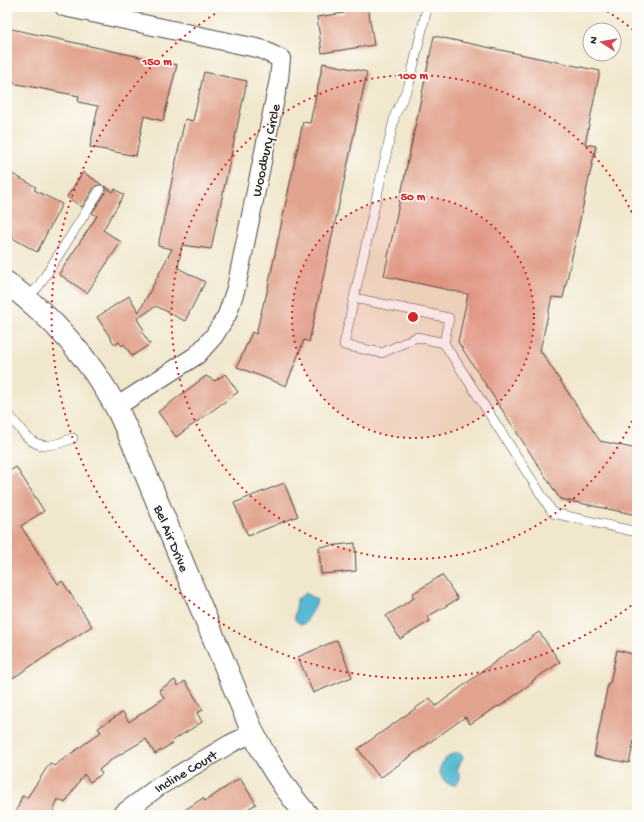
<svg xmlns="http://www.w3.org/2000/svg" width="644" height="822" font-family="'Gochi Hand',sans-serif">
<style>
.water{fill:#54b9d2;stroke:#40727e}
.building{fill:#e1a38d}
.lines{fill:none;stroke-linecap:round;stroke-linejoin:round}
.lane-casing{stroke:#494743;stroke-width:10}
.street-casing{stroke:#494743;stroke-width:20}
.secondary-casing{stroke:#494743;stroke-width:24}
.lane{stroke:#fff;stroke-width:9}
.street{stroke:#fff;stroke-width:18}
.secondary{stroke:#fff;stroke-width:22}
.ring{fill:none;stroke:#d62828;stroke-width:2;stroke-dasharray:2 4}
.labels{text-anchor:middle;stroke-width:3.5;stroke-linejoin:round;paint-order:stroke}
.street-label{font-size:14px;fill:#2b2b2b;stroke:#fdfcf7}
.centre{fill:#d62828;stroke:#fdfcf7;stroke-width:2}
.ring-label{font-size:12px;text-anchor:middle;font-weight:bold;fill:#d62828;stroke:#fdfcf7;stroke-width:3.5;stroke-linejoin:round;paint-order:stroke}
</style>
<rect width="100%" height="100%" fill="#fdfcf7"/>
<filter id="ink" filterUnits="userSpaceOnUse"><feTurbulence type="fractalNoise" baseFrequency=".025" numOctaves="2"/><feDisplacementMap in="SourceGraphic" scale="8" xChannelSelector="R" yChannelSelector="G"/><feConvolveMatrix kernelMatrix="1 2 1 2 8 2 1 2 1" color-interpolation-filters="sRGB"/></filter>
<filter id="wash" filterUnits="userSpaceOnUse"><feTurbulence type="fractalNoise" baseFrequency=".012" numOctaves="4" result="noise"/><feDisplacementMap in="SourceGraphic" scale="16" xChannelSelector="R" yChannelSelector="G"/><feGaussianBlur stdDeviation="0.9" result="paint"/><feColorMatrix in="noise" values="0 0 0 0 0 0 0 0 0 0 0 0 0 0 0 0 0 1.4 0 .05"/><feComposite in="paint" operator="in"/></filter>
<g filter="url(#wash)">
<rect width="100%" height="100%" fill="#f1e7cd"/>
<g class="water">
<path d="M306,593l11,7c-1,8 -8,16 -12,24h-5l-5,-4c-1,-7 2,-14 2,-21z"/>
<path d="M456,753h3l4,3 -1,3 -5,11c2,3 4,5 3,8 -5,21 -40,-11 -4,-25z"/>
</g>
<g id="blocks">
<g class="building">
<path d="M368,7l6,38 -52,8 -5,-36 27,-4v-3z"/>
<path d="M7,28l170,37 -14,56 -19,-5 -8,40 -46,-9 8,-41 -20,-4 1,-6 -72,-14z"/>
<path d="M434,36l166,35 -15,73 11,2 -33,152 -11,-1 -12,53 60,91 37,8v66l-77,-16 -102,-157 10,-48 -84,-18z"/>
<path d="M323,63l44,9 -19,91 -39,179 -5,-2 -18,46 -49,-19 15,-35 4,2 8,-33h1l38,-179 7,1z"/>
<path d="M204,72l43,9 -36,168 -29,-4 -4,23 27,14 -20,39 -29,-15 -19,13 7,11 -2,2 8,12 -18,12 -8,-12 -2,2 -3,-4 -4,3 -18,-28 32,-21 10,16 33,-63 -14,-3 27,-127 8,2z"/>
<path d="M7,171l29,16 -2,3 28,14 -25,48 -30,-17z"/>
<path d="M83,172l19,13h-4l-3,1 -13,21 -15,-10z"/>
<path d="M104,186l9,6 2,-3 9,6 -21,35 18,12 -34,51 -28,-19 38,-58 -5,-3 13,-20 1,-3z"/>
<path d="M225,374l13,18 -62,45 -18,-25 48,-36 9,5z"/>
<path d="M16,467l28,44 -23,15 37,58 4,-3 30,45 -79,52 -6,-10v-195z"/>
<path d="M284,483l14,33 -50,20 -14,-33z"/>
<path d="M355,543l1,28 -35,3 -2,-27z"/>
<path d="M442,575l16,24 -31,18 3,4 -30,18 -14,-23 28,-18 -2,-4z"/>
<path d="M539,632l21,30 -28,19 1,1 -34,25 -1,-1 -28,18 -5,-7 -85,61 -22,-29 72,-51 6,8 75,-56 1,1z"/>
<path d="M337,640l15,37 -39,16 -15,-36z"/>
<path d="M617,650l20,5v72l-8,36 -35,-7 14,-73h2z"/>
<path d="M175,680l3,6 7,-5 18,29 -6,3 5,9 -30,19 1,2 -18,11 -9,-15 -35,21 -12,10 3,4 -12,8 -6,-8 -19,29 -7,-4 -6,16h-37l7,-19 5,2 23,-35 4,3 47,-34 -3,-4 25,-16 6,10 35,-24 -5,-8z"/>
<path d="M240,778l16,26 -18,11h-61l26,-17 2,3z"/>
</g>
</g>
</g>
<g filter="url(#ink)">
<use href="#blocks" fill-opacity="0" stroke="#494743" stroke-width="1"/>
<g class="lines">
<defs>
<g id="lane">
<path d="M427,8l-18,77 -14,30 -41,183 95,20 -5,25 109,170 84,19"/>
<path d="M26,298l12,-11 62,-97"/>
<path d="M354,298l-10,47 38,8 35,-16 27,6"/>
<path d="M7,412c23,29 27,43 66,26"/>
</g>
<g id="street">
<path d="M64,7l197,42 20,10 -2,20 -43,209 -9,27 -13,21 -17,19 -81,52"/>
<path id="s1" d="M121,815l37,-28 72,-43 23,-11"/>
</g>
<g id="secondary">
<path id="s2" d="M7,283c44,33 82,75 109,124 6,11 11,24 17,36l120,290c15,30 32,57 54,82"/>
</g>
</defs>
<use href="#lane" class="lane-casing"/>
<use href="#street" class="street-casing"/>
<use href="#secondary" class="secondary-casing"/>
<use href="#lane" class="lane"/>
<use href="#street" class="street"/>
<use href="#secondary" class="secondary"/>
</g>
</g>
<circle cx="413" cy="317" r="121" fill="#d62828" fill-opacity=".12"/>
<g class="ring">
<circle cx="413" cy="317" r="121"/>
<path d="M637 410A242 242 0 1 1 637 224"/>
<path d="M636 602A362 362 0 1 1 224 8M602 8A362 362 0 0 1 636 32"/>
</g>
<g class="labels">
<g class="street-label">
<text transform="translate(265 150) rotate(-78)" y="5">Woodbury Circle</text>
<text dy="5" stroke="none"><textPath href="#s2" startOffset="309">Bel Air Drive</textPath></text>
<text dy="5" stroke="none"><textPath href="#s1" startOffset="78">Incline Court</textPath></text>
</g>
</g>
<circle cx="413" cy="317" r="6" class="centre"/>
<g class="ring-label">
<text x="157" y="65">150 m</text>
<text x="413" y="79">100 m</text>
<text x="413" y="200">50 m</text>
</g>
<rect width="644" height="822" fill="none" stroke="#fdfcf7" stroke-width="24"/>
<g transform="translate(602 42) rotate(282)"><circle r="19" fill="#fdfcf7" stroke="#a9a8a5"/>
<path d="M0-3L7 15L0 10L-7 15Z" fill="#d1495b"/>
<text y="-6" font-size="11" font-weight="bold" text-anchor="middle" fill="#2b2b2b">N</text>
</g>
</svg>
